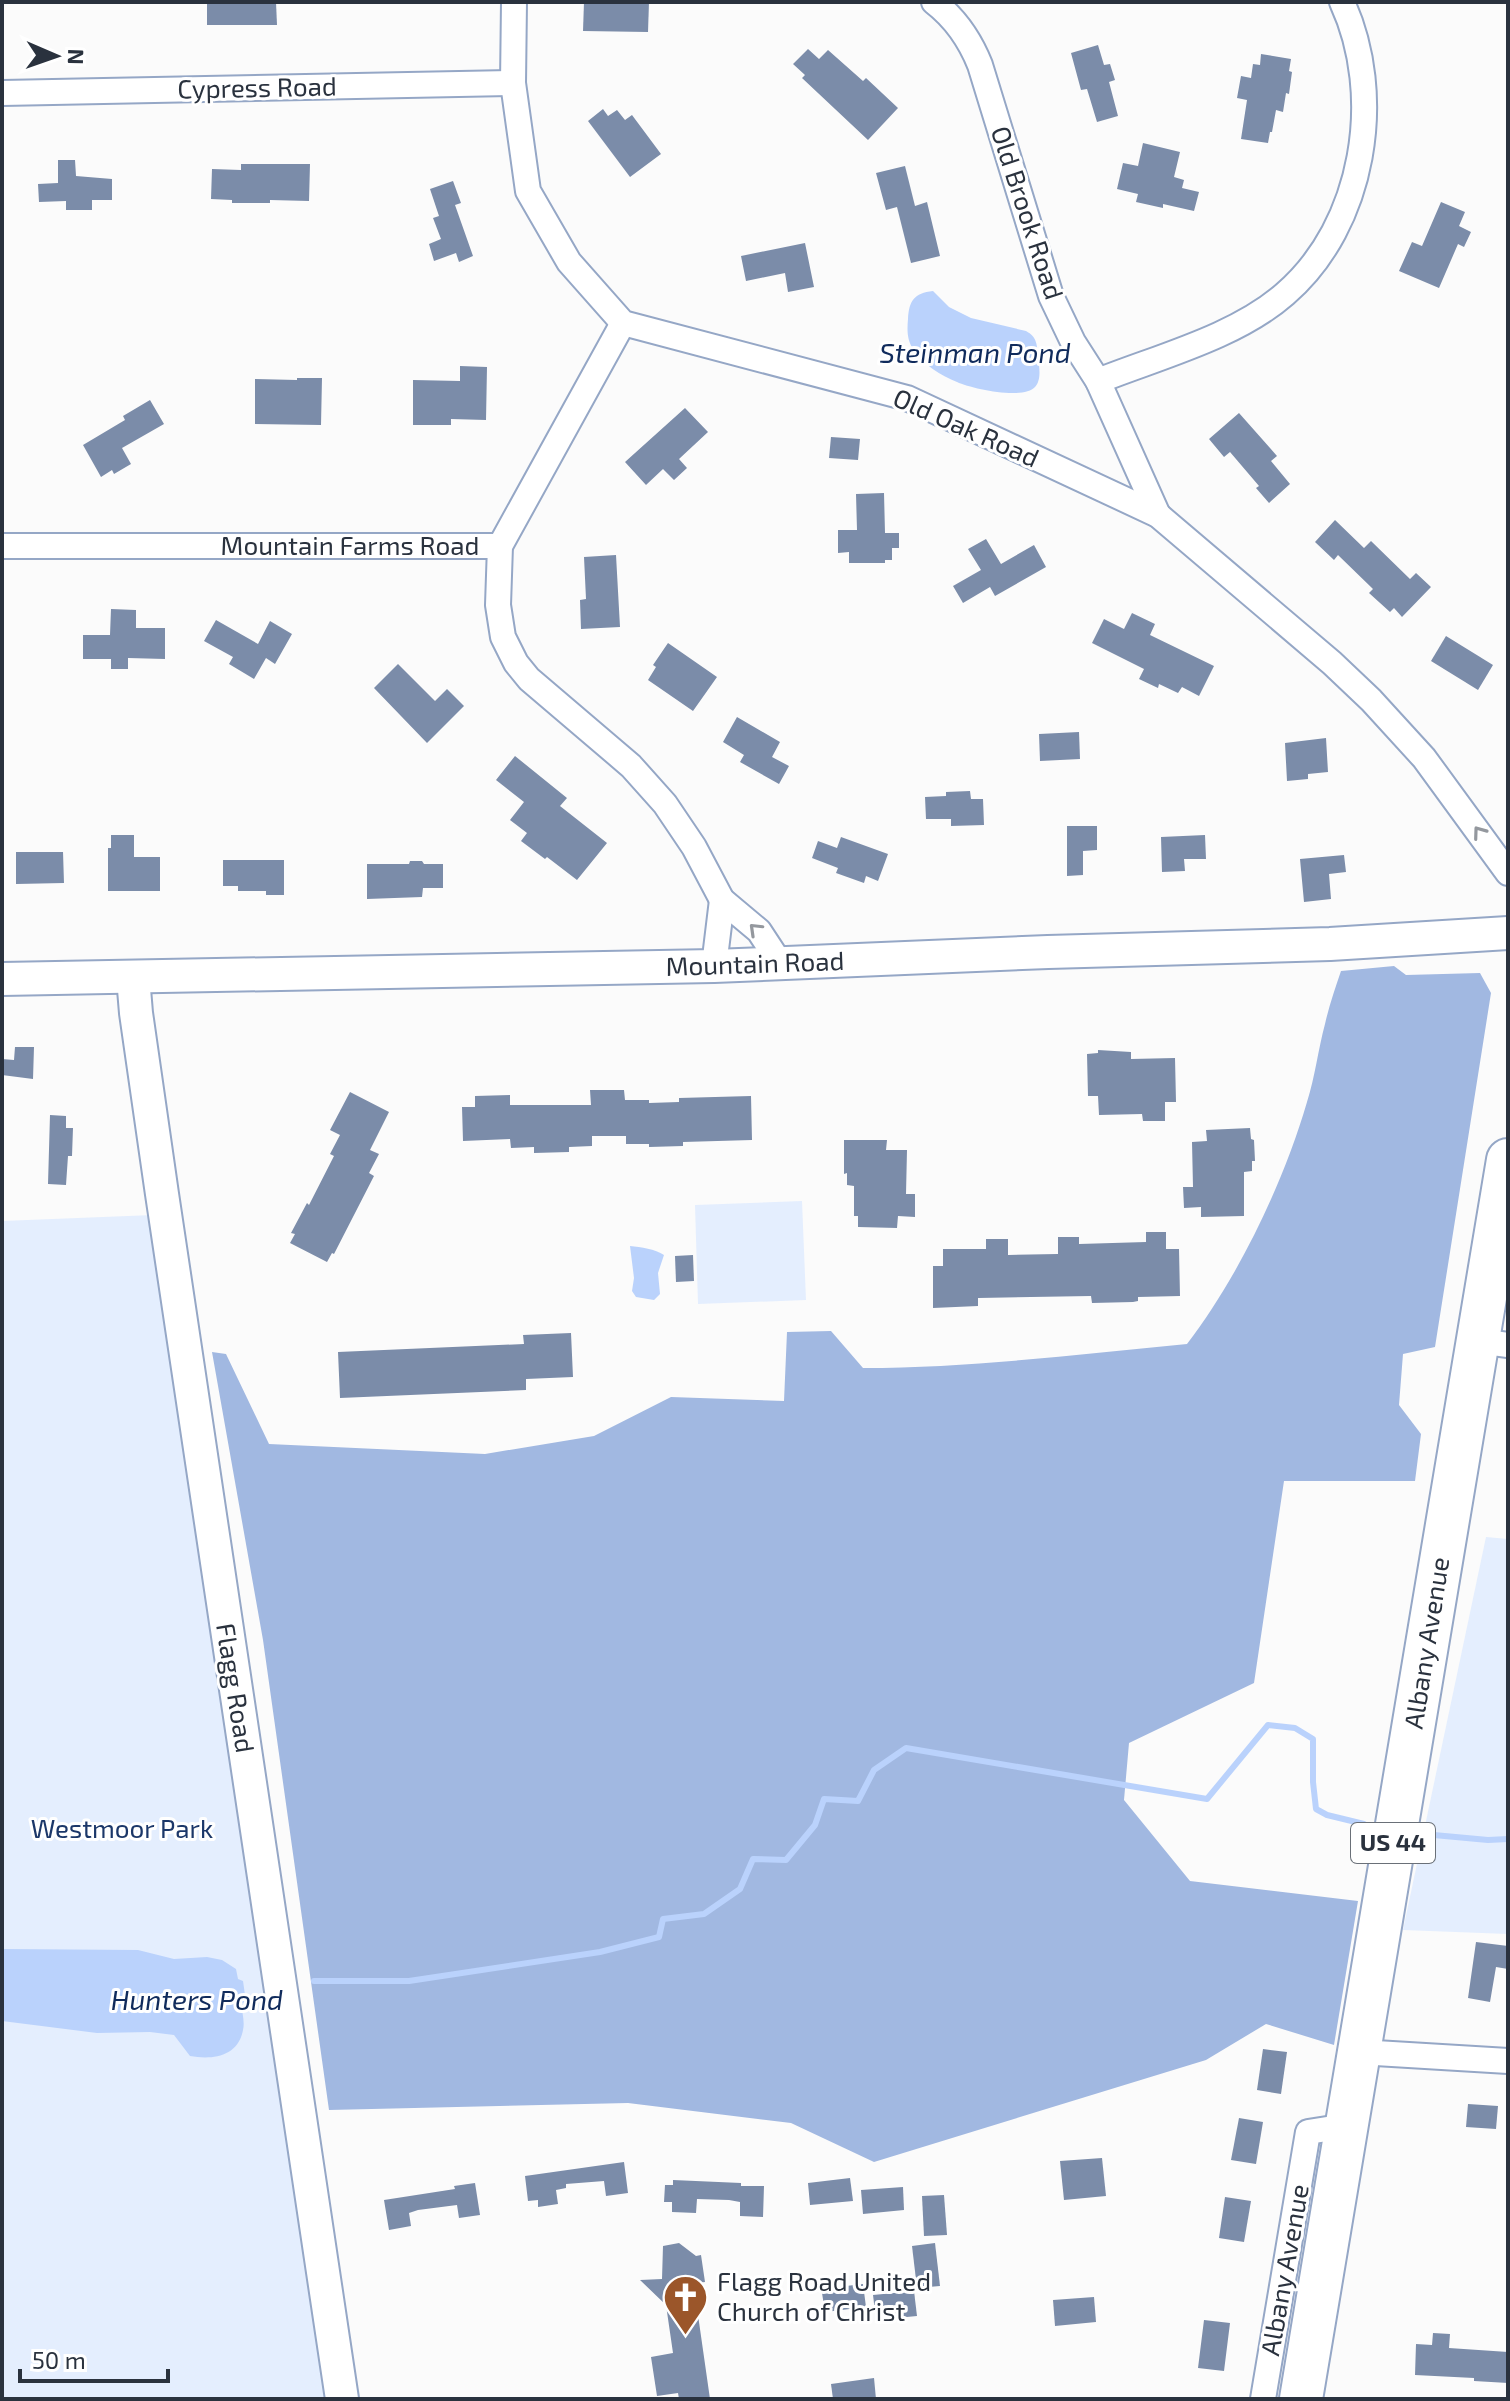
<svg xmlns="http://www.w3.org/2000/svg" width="1510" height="2401" font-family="'Exo 2',sans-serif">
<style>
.green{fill:#e4eefe}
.forest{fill:#a1b8e1}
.water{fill:#bad2fc}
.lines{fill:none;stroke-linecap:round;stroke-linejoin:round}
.stream{stroke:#bad2fc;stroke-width:6}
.building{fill:#7b8ca9}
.street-casing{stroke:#95a7c6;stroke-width:28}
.secondary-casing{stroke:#95a7c6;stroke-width:36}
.highway-casing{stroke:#95a7c6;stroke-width:46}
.street{stroke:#fff;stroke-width:24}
.secondary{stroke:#fff;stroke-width:32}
.highway{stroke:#fff;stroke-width:42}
.oneway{stroke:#94989e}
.labels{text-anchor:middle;stroke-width:6;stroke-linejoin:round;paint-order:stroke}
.shield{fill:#fff;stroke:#6a7078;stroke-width:2}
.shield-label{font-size:24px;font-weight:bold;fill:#2a323e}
.street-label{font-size:26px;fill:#2a323e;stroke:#fff}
.park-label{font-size:26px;fill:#1b3769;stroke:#fff}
.poi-label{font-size:26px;fill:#2a323e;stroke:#fff;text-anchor:start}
.water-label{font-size:28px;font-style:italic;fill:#102b5c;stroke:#fff}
</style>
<rect width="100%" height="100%" fill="#fbfbfb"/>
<g class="green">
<path d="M802,1201l4,99 -108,4 -3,-99z"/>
<path d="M153,1215l180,1184h-331v-1178z"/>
<path d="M1486,1537l22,2v395l-105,-4z"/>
</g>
<path class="forest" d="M1394,966l12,9 74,-2 11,20 -56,354 -32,7 -4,51 22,29 -6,47h-131l-30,202 -125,60 -5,57 66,81 168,20 -24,144 -68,-21 -60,36 -332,102 -83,-39 -163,-20 -299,7 -66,-470 -51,-288 14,2 43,90 216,10 109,-18 77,-39 113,4 3,-69 44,-1 32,37c109,0 216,-14 324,-24 52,-68 96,-160 120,-242 8,-25 11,-52 18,-78 4,-18 10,-35 16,-53z"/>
<g class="water">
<path d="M933,291l16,16 22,11 55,13c11,6 11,13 12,26 1,9 4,22 -3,30 -11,13 -63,2 -78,-5 -15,-6 -35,-18 -44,-33 -6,-9 -6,-19 -5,-30 1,-18 6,-26 25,-28z"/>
<path d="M630,1246c11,1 25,3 34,9l-6,18 2,21 -6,6 -18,-3 -4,-6 2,-13z"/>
<path d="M2,1949l136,1 36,9 33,-2 15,3 14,9 2,10 5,2 3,21 -5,1c1,9 4,19 2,27 -5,27 -31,30 -53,26l-16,-21 -24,-3 -53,1 -95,-12z"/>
</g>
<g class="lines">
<g class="stream">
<path d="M1423,1834l65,6 20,-1"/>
<path d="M314,1981h95l191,-29 59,-15 4,-18 41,-5 36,-25 13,-30 33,1 29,-35 9,-26 34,2 16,-31 32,-22 301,51 61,-74 27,3 18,11v43l3,27 11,6 37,9"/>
</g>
</g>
<g class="building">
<path d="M207,2h69l1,23h-70z"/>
<path d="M584,2h65l-1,30 -65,-1z"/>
<path d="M1098,45l6,20 6,-1 5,16 -6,2 9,34 -21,6 -10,-33 -6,1 -10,-37z"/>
<path d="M808,49l11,10 9,-9 35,31 3,-3 32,30 -30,32 -66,-62 3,-3 -12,-11z"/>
<path d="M1261,54l30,5 -2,12 3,1 -3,22 -3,-1 -3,19 -7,-2 -4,22h-2l-2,11 -27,-4 6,-39 -10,-2 4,-22 10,2 2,-14 7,1z"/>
<path d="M603,109l5,7 9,-6 8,10 7,-5 29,39 -31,23 -42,-56z"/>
<path d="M1143,143l37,9 -6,25 10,3 -2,8 17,4 -5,19 -31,-7v4l-27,-6 2,-8 -21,-5 6,-26 15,3z"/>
<path d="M58,160h17l1,16 36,3v21h-20v10h-26v-9l-27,1 -1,-18 20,-1z"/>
<path d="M241,164h69l-1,37 -39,-1v3h-38v-3l-21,-1 1,-30 29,1z"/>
<path d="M905,166l10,40 12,-4 13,54 -29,7 -14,-56 -11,3 -10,-37z"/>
<path d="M453,181l8,22 -6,2 18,51 -14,6 -3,-9 -22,8 -5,-17 12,-5 -8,-21 6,-2 -9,-27z"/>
<path d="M1441,202l24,10 -6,14 12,6 -7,15 -6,-3 -19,44 -40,-17 13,-29 10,4z"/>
<path d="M805,243l9,44 -26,5 -3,-19 -39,8 -5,-25z"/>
<path d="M460,366l27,1 -1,53 -35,-1v6h-38v-45l47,1z"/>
<path d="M297,378h25l-1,47 -66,-1v-45l42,1z"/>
<path d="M150,400l14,24 -42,24 9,16 -17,10 -2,-4 -11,7 -18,-32 42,-25 -2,-4z"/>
<path d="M685,408l23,24 -29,27 8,9 -13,12 -11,-11 -17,16 -21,-23z"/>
<path d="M1239,413l38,43 -6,5 19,23 -21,19 -13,-15 3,-2 -29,-34 -6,5 -15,-18z"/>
<path d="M831,437l29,2 -2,21 -29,-2z"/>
<path d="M884,493l1,40h14v15h-7v12h-7v3h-36v-11l-11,1v-23h19l-1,-36z"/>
<path d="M1335,520l29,28 7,-7 39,38 6,-6 15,14 -29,30 -8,-9 -4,4 -21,-19 4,-4 -35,-34 -4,5 -19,-18z"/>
<path d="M986,539l15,25 33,-19 12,22 -51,29 -5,-9 -27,16 -10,-17 28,-16 -13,-21z"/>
<path d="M616,555l4,72 -39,2 -1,-29 6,-1 -2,-42z"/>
<path d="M111,609l25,1v18h29v31l-37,-1v11h-17v-10h-28v-24h27z"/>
<path d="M1132,613l23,11 -5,11 64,31 -15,30 -17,-9 -4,6 -19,-9 -1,4 -19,-9 5,-10 -52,-26 12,-24 20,10z"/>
<path d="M216,620l42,24 12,-23 22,13 -17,30 -9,-6 -12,21 -25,-15 4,-7 -29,-16z"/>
<path d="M1446,636l47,29 -15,25 -47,-29z"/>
<path d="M668,643l49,34 -24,34 -45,-31 8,-13 -3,-2z"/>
<path d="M398,664l37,37 12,-12 17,17 -37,37 -53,-55z"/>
<path d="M737,717l43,25 -8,15 17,9 -10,18 -39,-22 4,-7 -21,-13z"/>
<path d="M1079,732l1,27 -40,2 -1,-27z"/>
<path d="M1326,738l2,34 -20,2v5l-21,2 -2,-38z"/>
<path d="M515,756l52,42 -7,8 47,37 -30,37 -30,-23 -2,2 -24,-18 6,-8 -17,-13 14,-18 -28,-22z"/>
<path d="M970,791l1,8h12l1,26 -33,1v-7h-25l-1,-22 21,-1v-4z"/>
<path d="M1067,826h30v24l-14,1v24l-16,1z"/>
<path d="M111,835h23v22h26v34h-52v-43h3z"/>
<path d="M1205,835l1,24h-22l1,12 -23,1 -1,-35z"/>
<path d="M841,837l47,17 -10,27 -12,-5 -2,7 -28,-10 2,-5 -26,-10 6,-17 19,7z"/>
<path d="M16,852h47l1,31 -48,1z"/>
<path d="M1344,855l2,17 -17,2 2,25 -27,3 -4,-43z"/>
<path d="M223,860h61v35h-18v-4h-28v-5h-15z"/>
<path d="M410,861h12l2,3h19v24h-20l-1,9 -55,2v-35h42z"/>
<path d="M15,1047h19l-1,32 -31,-4v-16l12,1z"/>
<path d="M1098,1050l33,2v7l44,-1 1,44h-11v19h-22l-1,-7 -43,1 -1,-19h-10l-1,-42 11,-1z"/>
<path d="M590,1090h34l1,10h24v3l30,-1v-4l72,-2 1,44 -69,2v4l-34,1v-3h-23v-8h-34v10l-23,1v5l-35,1v-6l-23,1 -1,-9 -47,2 -1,-34h13v-11l35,-1v10h81z"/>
<path d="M350,1092l39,20 -19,38 9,4 -10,19 5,3 -40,78 -2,-1 -5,9 -37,-19 5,-9 -4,-1 16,-30 2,2 25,-49 -4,-2 10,-19 -10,-5z"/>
<path d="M50,1115l16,1v12h7l-1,28h-4l-2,29 -18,-1z"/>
<path d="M1250,1128l1,11 3,1 1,21h-3v10l-8,1v44l-43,1v-10l-17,1 -1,-21h10l-1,-45 15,-1 -1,-11z"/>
<path d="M844,1140h43l-1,10h21l-1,44h9v23l-17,-1 -1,12 -39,-1v-11h-4v-30l-7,-1v-12l-3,1z"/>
<path d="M1146,1232h20v17h13l1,47 -42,1v4l-5,1 -41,1 -1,-7 -113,2v8l-45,2v-42h10v-17h43v-10h22v16l50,-1v-17h21v7l67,-2z"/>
<path d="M693,1255l1,26 -18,1 -1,-26z"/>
<path d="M571,1333l2,44 -47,2v11l-186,8 -2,-46 186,-8 -1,-9z"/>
<path d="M1476,1942l32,4v23l-12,-2 -6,35 -22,-4z"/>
<path d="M1263,2049l24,3 -6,42 -24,-4z"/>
<path d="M1468,2104l30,2 -2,23 -30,-2z"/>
<path d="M1239,2118l24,4 -7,42 -25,-4z"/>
<path d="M1102,2158l4,38 -42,4 -4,-39z"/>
<path d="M624,2162l4,31 -22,3 -2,-15 -38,3v4l-10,2 2,14 -20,3v-7l-10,1 -3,-25z"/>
<path d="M850,2178l3,23 -43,4 -2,-22z"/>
<path d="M673,2180l68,3v3h23l-1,31 -23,-1v-14l-11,-2 -32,-1 -1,14 -24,-1v-10h-8l1,-17h8z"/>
<path d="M475,2183l5,32 -21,3 -2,-13 -39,5 -9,3 2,13 -22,4 -5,-30 71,-11 -1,-3z"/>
<path d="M903,2187l1,23 -41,4 -2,-24z"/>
<path d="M944,2195l3,40 -23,1 -2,-40z"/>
<path d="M1225,2197l26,4 -7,41 -25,-4z"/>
<path d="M679,2243l17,13 5,-1 4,27 -16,2 4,31h5l12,84h-31l-1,-6 -21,3 -6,-39 22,-4 -7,-48 -26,-25 22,-1 1,-33z"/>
<path d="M935,2243l5,43 -23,2 -5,-42z"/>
<path d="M863,2284l3,23 -41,5 -3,-19 7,-1v-4z"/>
<path d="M914,2291l3,25 -41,4 -3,-25z"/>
<path d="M1094,2297l2,25 -41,4 -2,-26z"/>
<path d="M1204,2320l26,3 -6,48 -26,-3z"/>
<path d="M1433,2333l17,1 -1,14 59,4v31l-34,-2v-3l-59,-3 1,-31 16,1z"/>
<path d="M874,2378l2,21h-43l-2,-15z"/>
</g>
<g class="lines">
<defs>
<g id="street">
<path d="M514,2l-1,81 15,108 41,71 54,61 284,75 251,117 174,148 39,37 53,58 84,115"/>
<path d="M934,2c22,17 36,38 46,63l71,231 22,46 25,39 60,134"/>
<path d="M2,93l511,-10"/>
<path d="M623,323l-123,223 -2,59 5,32 13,26 13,16 102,87 34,38 29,43 28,53 37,31 21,32"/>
<path d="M1098,381c60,-24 138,-44 187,-87 80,-69 100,-199 57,-292"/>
<path d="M2,546h498"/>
<path d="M714,966l8,-66"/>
<path d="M1478,1341l30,4"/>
<path d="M1359,2052l149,9"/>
<path d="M1263,2399l45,-267 38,-6"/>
</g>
<g id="secondary">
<path d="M133,977l3,36 26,181 180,1205"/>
<path d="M2,979l712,-13 334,-14 282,-8 178,-11"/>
</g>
<path id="highway" d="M1301,2399l207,-1239"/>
</defs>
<use href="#street" class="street-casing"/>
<use href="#secondary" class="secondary-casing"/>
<use href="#highway" class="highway-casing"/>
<use href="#street" class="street"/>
<use href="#secondary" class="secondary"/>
<use href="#highway" class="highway"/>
</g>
<defs><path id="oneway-chevron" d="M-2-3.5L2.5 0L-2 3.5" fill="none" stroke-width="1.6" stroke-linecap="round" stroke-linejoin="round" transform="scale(2)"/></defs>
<g class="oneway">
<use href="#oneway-chevron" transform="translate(1479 832) rotate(-126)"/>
<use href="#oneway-chevron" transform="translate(755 929) rotate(-136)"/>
</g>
<defs>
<symbol id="church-pin" viewBox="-11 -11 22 30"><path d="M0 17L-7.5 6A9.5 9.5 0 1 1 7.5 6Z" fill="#9b562a" stroke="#fff"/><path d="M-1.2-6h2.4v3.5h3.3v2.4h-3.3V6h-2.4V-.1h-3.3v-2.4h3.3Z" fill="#fff"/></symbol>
</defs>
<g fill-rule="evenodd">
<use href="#church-pin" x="660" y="2272" width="51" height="69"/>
</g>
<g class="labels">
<rect class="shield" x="1351" y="1823" width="84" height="40" rx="6"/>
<g class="shield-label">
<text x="1393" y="1851">US 44</text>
</g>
<g class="street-label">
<text transform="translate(257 88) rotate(-1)" y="9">Cypress Road</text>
<text transform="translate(1027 213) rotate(72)" y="9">Old Brook Road</text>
<text transform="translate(966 428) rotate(24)" y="9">Old Oak Road</text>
<text x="350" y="555">Mountain Farms Road</text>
<text transform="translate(755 964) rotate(-2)" y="9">Mountain Road</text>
<text transform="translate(1427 1643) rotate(-81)" y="9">Albany Avenue</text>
<text transform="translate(235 1688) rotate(81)" y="9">Flagg Road</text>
<text transform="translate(1285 2270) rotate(-80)" y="9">Albany Avenue</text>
</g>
<g class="park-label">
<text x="122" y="1838">Westmoor Park</text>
</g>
<g class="poi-label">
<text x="717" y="2291">Flagg Road United<tspan x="717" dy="30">Church of Christ</tspan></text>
</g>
<g class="water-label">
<text x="975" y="363">Steinman Pond</text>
<text x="197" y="2010">Hunters Pond</text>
</g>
</g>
<rect width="1510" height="2401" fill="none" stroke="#2a323e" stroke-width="8"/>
<g transform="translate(56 56) rotate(92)" stroke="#ffffff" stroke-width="6" paint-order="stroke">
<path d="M0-6L14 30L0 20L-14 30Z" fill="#2a323e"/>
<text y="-12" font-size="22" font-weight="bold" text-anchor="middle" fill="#2a323e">N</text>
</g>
<path d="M20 2369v12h148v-12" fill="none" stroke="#2a323e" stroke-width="4"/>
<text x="32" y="2369" font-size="24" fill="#2a323e" stroke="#ffffff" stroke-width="6" paint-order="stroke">50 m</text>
</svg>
